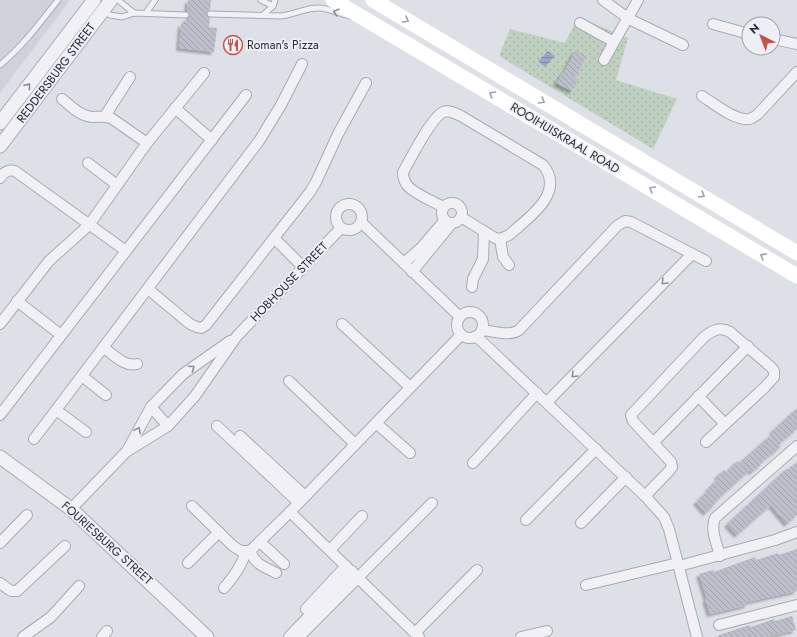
<svg xmlns="http://www.w3.org/2000/svg" width="797" height="637" font-family="Jost,sans-serif">
<style>
.built{fill:#d0d2db}
.park{fill:url(#park-dots)}
.water{fill:url(#water-rules)}
.building{fill:url(#building-back-hatch);filter:url(#shadow)}
.lines{fill:none;stroke-linecap:round;stroke-linejoin:round}
.service-casing{stroke:#a7aab4;stroke-width:7}
.minor-casing{stroke:#a7aab4;stroke-width:12}
.tertiary-casing{stroke:#a7aab4;stroke-width:15}
.service{stroke:#f1f1f5;stroke-width:5}
.minor{stroke:#f1f1f5;stroke-width:10}
.tertiary{stroke:#f1f1f5;stroke-width:13}
.secondary{stroke:#fff;stroke-width:15}
.oneway{stroke:#8c8e98}
.oneway2{stroke:#9ea0a7}
.labels{text-anchor:middle;stroke-width:4;stroke-linejoin:round;paint-order:stroke}
.poi-label{font-size:12px;fill:#282b3c;stroke:#edeff4;text-anchor:start}
.street-label{font-size:12px;fill:#282b3c;stroke:#edeff4}
</style>
<defs>
<pattern id="park-dots" width="8" height="8" patternUnits="userSpaceOnUse"><rect width="8" height="8" fill="#c0d0c0"/><path d="M2 2h.1M6 6h.1" fill="none" stroke="#a5b3a6" stroke-width="1.8" stroke-linecap="round"/></pattern>
<pattern id="water-rules" width="6" height="5" patternUnits="userSpaceOnUse"><rect width="6" height="5" fill="#9ba6c4"/><path d="M0 2.5h6" fill="none" stroke="#7e87a0"/></pattern>
<pattern id="building-back-hatch" width="6" height="6" patternUnits="userSpaceOnUse"><rect width="6" height="6" fill="#bcbec9"/><path d="M-1 5l2 2M0 0l6 6M5-1l2 2" fill="none" stroke="#a2a3ae"/></pattern>
<filter id="shadow"><feDropShadow dx="-3" dy="3" stdDeviation="1" flood-color="#0004"/></filter>
</defs>
<rect width="100%" height="100%" fill="#dee0e7"/>
<path class="built" d="M0,0h70l-70,93z"/>
<path class="park" d="M578,17l50,21 -12,42 61,19 -24,50 -154,-93 11,-27 55,14z"/>
<path class="water" d="M548,51l7,5 -10,11 -7,-6z"/>
<g class="building">
<path d="M188,0h23l-1,10 -3,2 -1,2 4,4 -1,9 8,1 -3,24 -35,-4 2,-24h4l1,-5 2,-1 2,-2 -1,-3 -2,-2z"/>
<path d="M575,50l11,6 -11,22 3,2 -6,11 -16,-8 7,-11h1z"/>
<path d="M797,408v21l-18,15 2,2 -5,5 -14,10 1,1 -5,5 -6,5 -2,-2 -21,19 -14,13 1,1 -10,10 -10,-11 13,-13 -1,-1 11,-10 -2,-2 7,-6 2,2 11,-11 2,2 34,-30 -1,-2z"/>
<path d="M797,462v53l-10,9 -16,-19 -34,30 -10,-11 59,-55 1,1z"/>
<path d="M797,549v42l-50,11 1,3 -38,9 -5,-15h2l-8,-25 14,-4 1,2 41,-15 1,3 22,-7 1,2z"/>
<path d="M792,616l4,14 -29,7h-48v-2l31,-10 1,2 23,-8 1,2z"/>
</g>
<g class="lines">
<defs>
<g id="service">
<path d="M118,0l16,13"/>
<path d="M261,0l12,6"/>
<path d="M103,10l7,5 12,2 12,-4 52,2"/>
<path d="M146,13l9,-13"/>
<path d="M210,14l71,2c12,-1 24,-8 37,-8 10,0 21,5 31,8"/>
<path d="M263,15l10,-9 2,-6"/>
<path d="M0,65c23,-19 40,-42 58,-65"/>
</g>
<g id="minor">
<path d="M603,0l26,19 54,26"/>
<path d="M580,23l34,19 -10,18"/>
<path d="M713,24l36,10"/>
<path d="M773,39l24,5"/>
<path d="M614,42l24,-42"/>
<path d="M702,96c11,7 34,26 48,23 2,-1 6,-3 8,-5l39,-42"/>
<path d="M62,99c9,7 18,17 30,18 7,0 12,-1 19,1l36,25"/>
<path d="M175,108l37,32"/>
<path d="M105,116l25,-39"/>
<path d="M88,163l29,22"/>
<path d="M0,178c4,-6 8,-9 15,-7l111,80"/>
<circle cx="452" cy="213" r="10"/>
<circle cx="349" cy="217" r="13"/>
<path d="M443,207c-10,-6 -29,-13 -36,-22 -3,-4 -4,-8 -4,-13 7,-12 28,-54 40,-60 6,-2 12,1 18,4l82,49c23,28 -15,53 -34,70l-9,4 -5,-1 -34,-21"/>
<path d="M362,223l98,94"/>
<path d="M274,238l29,29"/>
<path d="M500,239l3,18 6,8"/>
<path d="M404,263l17,-15 24,-28"/>
<path d="M412,272l40,-49"/>
<path d="M472,287l1,-8 10,-20 1,-27"/>
<path d="M148,289l42,35 7,3 4,1 5,-3 104,-133 6,-10 22,-48 28,-51"/>
<path d="M17,301l44,34"/>
<circle cx="470" cy="325" r="13"/>
<path d="M0,324l49,-63 40,-36 58,-82 57,-70"/>
<path d="M342,324l68,63"/>
<path d="M482,330c11,1 27,7 37,0l98,-104 8,-5 6,1 75,39"/>
<path d="M476,336l169,160 19,21 5,12 28,108"/>
<path d="M104,348c10,7 20,19 33,16"/>
<path d="M82,376l24,19"/>
<path d="M289,381l66,63"/>
<path d="M698,396l27,28"/>
<path d="M547,402l145,-148"/>
<path d="M151,407l17,19"/>
<path d="M56,410l30,22"/>
<path d="M0,415l246,-320"/>
<path d="M376,423l34,30"/>
<path d="M217,426l82,77"/>
<path d="M240,436l65,60"/>
<path d="M34,439l225,-298 22,-36 21,-41"/>
<path d="M653,443l95,-97"/>
<path d="M127,451l24,-44 32,-33 47,-33"/>
<path d="M473,463l64,-70"/>
<path d="M645,496l25,-26 2,-3 -1,-5 -38,-41 -2,-6 72,-77c8,-7 16,-12 27,-6l41,35 3,4v6l-9,10 -59,55"/>
<path d="M192,506l41,40 8,5h9l40,-39 171,-177"/>
<path d="M71,509l55,-57 42,-26 27,-30 42,-60 104,-108"/>
<path d="M290,512l129,125"/>
<path d="M526,520l70,-71"/>
<path d="M581,523l45,-46"/>
<path d="M260,542l24,22"/>
<path d="M0,543l27,-28"/>
<path d="M330,550l32,-34"/>
<path d="M250,551c6,14 13,15 26,22"/>
<path d="M720,556c-3,-12 -10,-26 -5,-38l82,-72"/>
<path d="M188,563l31,-31"/>
<path d="M679,566l96,-26 22,-8"/>
<path d="M0,583l11,8h6l48,-45"/>
<path d="M586,585l92,-22"/>
<path d="M224,588c9,-11 18,-22 22,-37"/>
<path d="M306,609l40,-43"/>
<path d="M719,625l78,-20"/>
<path d="M415,633l62,-63"/>
<path d="M23,637l28,-20 28,-31"/>
<path d="M102,637l5,-6"/>
<path d="M289,637l63,-66"/>
<path d="M299,637l133,-134"/>
<path d="M521,637l26,-6"/>
</g>
<g id="tertiary">
<path d="M0,123l94,-123"/>
<path d="M0,146l111,-146"/>
<path d="M0,457l71,52 136,128"/>
</g>
</defs>
<use href="#service" class="service-casing"/>
<use href="#minor" class="minor-casing"/>
<use href="#tertiary" class="tertiary-casing"/>
<use href="#service" class="service"/>
<use href="#minor" class="minor"/>
<use href="#tertiary" class="tertiary"/>
<g class="secondary">
<path d="M333,0l464,276"/>
<path d="M373,0l424,253"/>
</g>
</g>
<defs><path id="oneway-chevron" d="M-2-3.5L2.5 0L-2 3.5" fill="none" stroke-width="1.6" stroke-linecap="round" stroke-linejoin="round"/></defs>
<g class="oneway">
<use href="#oneway-chevron" transform="translate(336 12) rotate(-162)"/>
<use href="#oneway-chevron" transform="translate(28 86) rotate(-51)"/>
<use href="#oneway-chevron" transform="translate(664 282) rotate(134)"/>
<use href="#oneway-chevron" transform="translate(192 368) rotate(-35)"/>
<use href="#oneway-chevron" transform="translate(574 375) rotate(134)"/>
<use href="#oneway-chevron" transform="translate(138 430) rotate(-62)"/>
</g>
<g class="oneway2">
<use href="#oneway-chevron" transform="translate(406 20) rotate(31)"/>
<use href="#oneway-chevron" transform="translate(492 94) rotate(-149)"/>
<use href="#oneway-chevron" transform="translate(542 101) rotate(31)"/>
<use href="#oneway-chevron" transform="translate(652 189) rotate(-149)"/>
<use href="#oneway-chevron" transform="translate(702 195) rotate(31)"/>
<use href="#oneway-chevron" transform="translate(763 256) rotate(-149)"/>
</g>
<defs>
<symbol id="restaurant-ring" viewBox="-11 -11 22 22"><circle r="9.5" fill="#edeff4" stroke="#c4544b" stroke-width="1.5"/><path d="M-5-6h1v4h1v-4h1v4h1v-4h1v5L-1.5 .5V6h-2V.5L-5-1ZM5-6V6H3V1.5H1.5Q1.5-4 5-6Z" fill="#c4544b"/></symbol>
</defs>
<g fill-rule="evenodd">
<use href="#restaurant-ring" x="222" y="34" width="22" height="22"/>
</g>
<g class="labels">
<g class="poi-label">
<text x="247" y="49">Roman's Pizza</text>
</g>
<g class="street-label">
<text transform="translate(56 73) rotate(-53)" y="4">REDDERSBURG STREET</text>
<text transform="translate(565 138) rotate(31)" y="4">ROOIHUISKRAAL ROAD</text>
<text transform="translate(289 282) rotate(-46)" y="4">HOBHOUSE STREET</text>
<text transform="translate(107 543) rotate(42)" y="4">FOURIESBURG STREET</text>
</g>
</g>
<g transform="translate(761 36) rotate(318)"><circle r="19" fill="#edeff4" stroke="#9ea1aa"/>
<path d="M0-3L7 15L0 10L-7 15Z" fill="#c4544b"/>
<text y="-6" font-size="11" font-weight="bold" text-anchor="middle" fill="#282b3c">N</text>
</g>
</svg>
